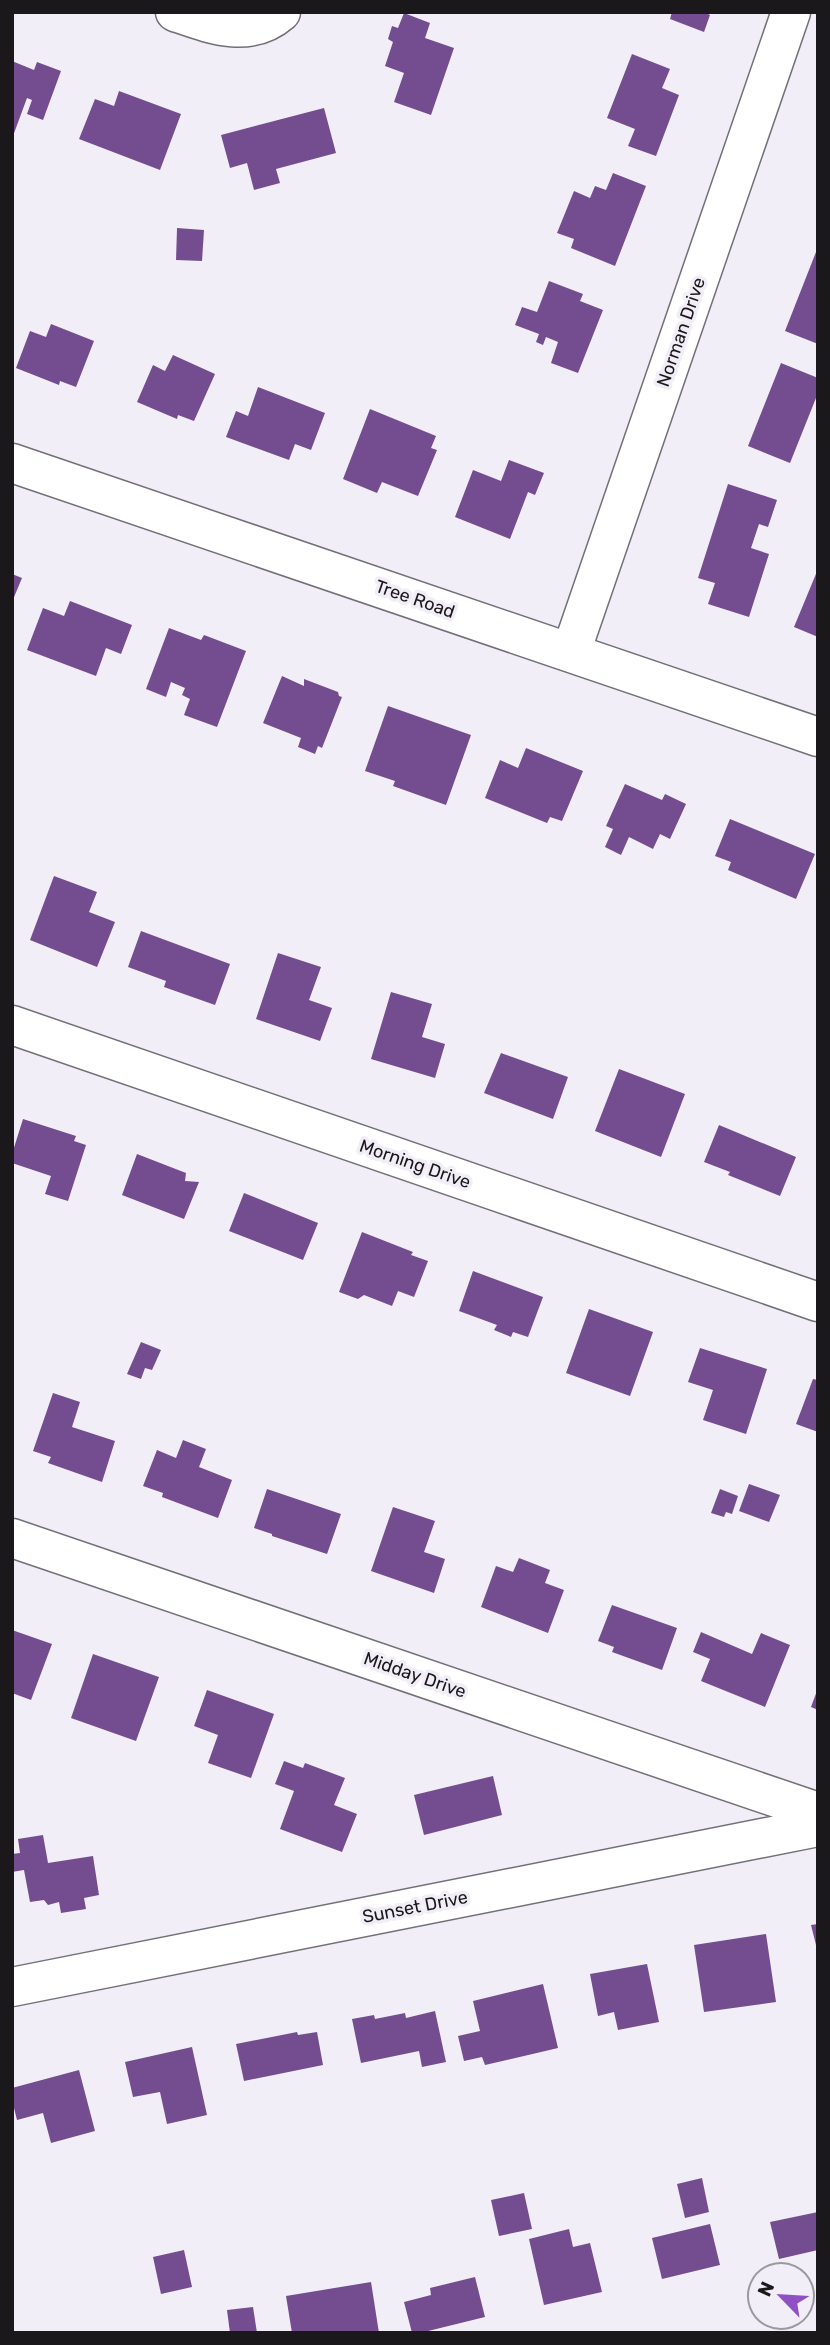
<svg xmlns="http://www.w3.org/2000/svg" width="830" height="2345" font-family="Rubik,sans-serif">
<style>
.building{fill:#734d8f}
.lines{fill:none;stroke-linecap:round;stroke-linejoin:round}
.minor-casing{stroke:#736f77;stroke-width:41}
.minor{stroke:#fff;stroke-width:38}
.labels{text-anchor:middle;stroke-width:7;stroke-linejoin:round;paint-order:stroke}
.street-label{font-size:18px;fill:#1a181b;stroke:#f2eef7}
</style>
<rect width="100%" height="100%" fill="#f2eef7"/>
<g class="building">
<path d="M672,12h32l6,3 -6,17 -34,-13z"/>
<path d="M404,13l26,10 -5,15 29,10 -23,67 -37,-13 10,-29 -19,-7 8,-24 -5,-3 4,-13 6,2z"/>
<path d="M632,54l38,15 -8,19 17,7 -23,61 -28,-10 7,-17 -28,-11z"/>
<path d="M12,61l22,9 3,-8 24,9 -18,49 -16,-6 5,-14 -5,-2 -14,38z"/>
<path d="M119,91l62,23 -21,56 -81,-31 16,-40 19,7z"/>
<path d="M324,108l12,45 -60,16 4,14 -26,7 -7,-27 -17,5 -9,-33z"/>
<path d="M613,173l33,13 -31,80 -44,-18 3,-9 -17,-6 17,-42 16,7 5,-12 11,4z"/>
<path d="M177,228l27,2 -2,31 -26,-1z"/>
<path d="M816,252l2,1v91l-33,-13z"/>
<path d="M549,281l34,13 -3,7 23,9 -25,63 -27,-10 7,-21 -12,-5 -3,8 -7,-3 3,-8 -24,-9 7,-18 15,5z"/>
<path d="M51,324l43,17 -18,46 -16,-6 -1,4 -43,-17 14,-37 16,6z"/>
<path d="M173,355l42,19 -21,47 -16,-6 -1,4 -40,-17 16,-37 12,6z"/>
<path d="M781,363l37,15v15l-28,70 -42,-17z"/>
<path d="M258,387l67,26 -14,37 -16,-6 -6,16 -63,-23 10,-26 12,5z"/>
<path d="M370,409l66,27 -5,12 6,2 -19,46 -36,-14 -5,11 -34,-14z"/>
<path d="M509,460l35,13 -9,22 -7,-3 -18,47 -55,-22 18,-47 28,11z"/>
<path d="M728,484l49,16 -9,27 -9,-3 -8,24 18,6 -20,63 -41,-13 7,-21 -17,-5z"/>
<path d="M818,569v68l-24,-10z"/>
<path d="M12,574l10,4 -10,24z"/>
<path d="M70,601l62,24 -11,29 -15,-6 -10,28 -69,-26 16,-42 21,8z"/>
<path d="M169,628l32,12 3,-5 42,16 -29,76 -33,-12 6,-16 -8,-4 3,-7 -14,-6 -5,15 -20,-8z"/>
<path d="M282,676l22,10v-7l34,13 1,4 3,1 -20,51 -4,-2 -3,8 -17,-7 3,-9 -38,-15z"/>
<path d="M388,706l83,29 -25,70 -53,-19 2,-5 -30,-10z"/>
<path d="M526,748l57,23 -21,50 -12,-4 -3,6 -62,-25 15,-38 18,8z"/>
<path d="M625,784l37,16 3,-6 21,10 -16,35 -10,-5 -7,15 -24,-12 -8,18 -16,-8 8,-18 -7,-3z"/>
<path d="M730,819l85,35 -19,45 -68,-29 3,-8 -16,-6z"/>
<path d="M54,876l43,16 -8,20 26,10 -18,45 -67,-27z"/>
<path d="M141,931l89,33 -15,41 -51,-18 2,-6 -38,-14z"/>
<path d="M278,953l43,14 -12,33 23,8 -12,33 -64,-22z"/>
<path d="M391,992l41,12 -10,33 23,7 -10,34 -64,-19z"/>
<path d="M501,1053l67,24 -15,42 -69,-26z"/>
<path d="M619,1069l66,25 -24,63 -66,-26z"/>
<path d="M23,1119l53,17 -2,5 12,4 -18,56 -23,-7 6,-18 -39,-13v-9z"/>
<path d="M719,1125l77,32 -16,39 -52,-21 2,-3 -26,-10z"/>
<path d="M137,1154l49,19 -1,8 14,1 -15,37 -62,-24z"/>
<path d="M244,1193l74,30 -15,37 -74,-29z"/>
<path d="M362,1232l51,20 -2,3 17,6 -14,36 -16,-6 -6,15 -28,-11 -6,4 -19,-7z"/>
<path d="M473,1271l70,26 -15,40 -15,-5 -2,5 -17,-7 3,-5 -38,-14z"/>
<path d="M589,1309l64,23 -23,64 -64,-23z"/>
<path d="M141,1342l20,8 -9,20 -7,-2 -4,11 -14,-5z"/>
<path d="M700,1348l67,21 -21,65 -43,-14 10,-30 -25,-8z"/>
<path d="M813,1379l5,1v52l-22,-8z"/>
<path d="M53,1393l27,9 -8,25 43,14 -13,41 -54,-19 3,-6 -18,-6z"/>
<path d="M183,1440l23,9 -7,18 33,13 -14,38 -56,-21 1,-4 -20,-7 14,-36 19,8z"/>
<path d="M749,1484l31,11 -11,27 -30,-11z"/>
<path d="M267,1489l74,25 -14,40 -55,-18v-2l-18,-6z"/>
<path d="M720,1489l18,7 -6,18 -6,-2 -2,5 -13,-4z"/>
<path d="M393,1507l42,14 -11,31 21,7 -11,34 -63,-22z"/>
<path d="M519,1558l31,12 -5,13 19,7 -16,43 -67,-26 15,-41 17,6z"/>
<path d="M612,1605l65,23 -15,42 -50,-18 2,-5 -16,-6z"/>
<path d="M12,1630l40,14 -21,56 -19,-7z"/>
<path d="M701,1632l51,22 9,-21 29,12 -25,62 -64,-26 9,-22 -17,-7z"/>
<path d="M93,1654l66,23 -23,64 -65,-23z"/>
<path d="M818,1688v22l-7,-3z"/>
<path d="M207,1690l67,24 -23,64 -43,-15 10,-28 -24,-9z"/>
<path d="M284,1761l19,7 2,-5 40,15 -11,27 23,9 -15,38 -62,-23 14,-38 -19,-7z"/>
<path d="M493,1776l9,39 -78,20 -10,-40z"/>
<path d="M43,1835l5,28 45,-7 6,39 -15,3 2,11 -25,4 -2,-11 -11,3 -4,-5 -14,2 -6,-32 -12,2v-18l8,-1 -2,-14z"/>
<path d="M818,1924v25h-1l-6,-24z"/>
<path d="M766,1934l10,68 -72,10 -10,-67z"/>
<path d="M647,1964l12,58 -41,8 -4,-18 -16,4 -8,-42z"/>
<path d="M543,1984l15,64 -73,17 -3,-8 -18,4 -6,-25 22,-5 -7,-30z"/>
<path d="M435,2011l11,51 -24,5 -3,-16 -58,12 -9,-44 22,-4 1,4 30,-6 1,5z"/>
<path d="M297,2032l1,3 19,-3 6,33 -79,16 -8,-37z"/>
<path d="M192,2047l15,68 -40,9 -7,-32 -27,5 -8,-35z"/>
<path d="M79,2070l16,61 -44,12 -8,-30 -26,7 -5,-20v-12z"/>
<path d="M702,2178l7,34 -24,6 -8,-34z"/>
<path d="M524,2193l8,36 -33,7 -8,-36z"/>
<path d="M818,2212v38l-39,9 -9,-37z"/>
<path d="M710,2224l10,41 -58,14 -10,-41z"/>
<path d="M569,2229l4,18 17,-4 12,49 -58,13 -15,-66z"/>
<path d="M184,2250l8,37 -31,7 -8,-37z"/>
<path d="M475,2277l10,40 -65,16h-8l-8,-31 27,-7 -1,-7z"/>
<path d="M371,2282l8,51h-87l-6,-37z"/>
<path d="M253,2307l4,26h-27l-3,-23z"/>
</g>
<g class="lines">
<defs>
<g id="minor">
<path d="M175,12c35,12 74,28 106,0"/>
<path d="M12,463l806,274"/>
<path d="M571,652l220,-640"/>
<path d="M12,1025l806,277"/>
<path d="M12,1538l806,274"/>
<path d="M12,1987l806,-160"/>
</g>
</defs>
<use href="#minor" class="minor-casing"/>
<use href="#minor" class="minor"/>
</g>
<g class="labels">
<g class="street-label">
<text transform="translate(681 332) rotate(-71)" y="6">Norman Drive</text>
<text transform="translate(415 599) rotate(19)" y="6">Tree Road</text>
<text transform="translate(415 1164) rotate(19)" y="6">Morning Drive</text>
<text transform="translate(415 1675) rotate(19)" y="6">Midday Drive</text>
<text transform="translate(415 1907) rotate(-11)" y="6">Sunset Drive</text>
</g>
</g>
<rect width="830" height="2345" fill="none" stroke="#1a181b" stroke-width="28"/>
<g transform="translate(781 2296) rotate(295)"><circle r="33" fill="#f2eef7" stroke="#9c989f" stroke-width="2"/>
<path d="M0-5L12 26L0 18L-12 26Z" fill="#8f50c6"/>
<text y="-10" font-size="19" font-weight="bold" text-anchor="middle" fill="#1a181b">N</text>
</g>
</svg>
